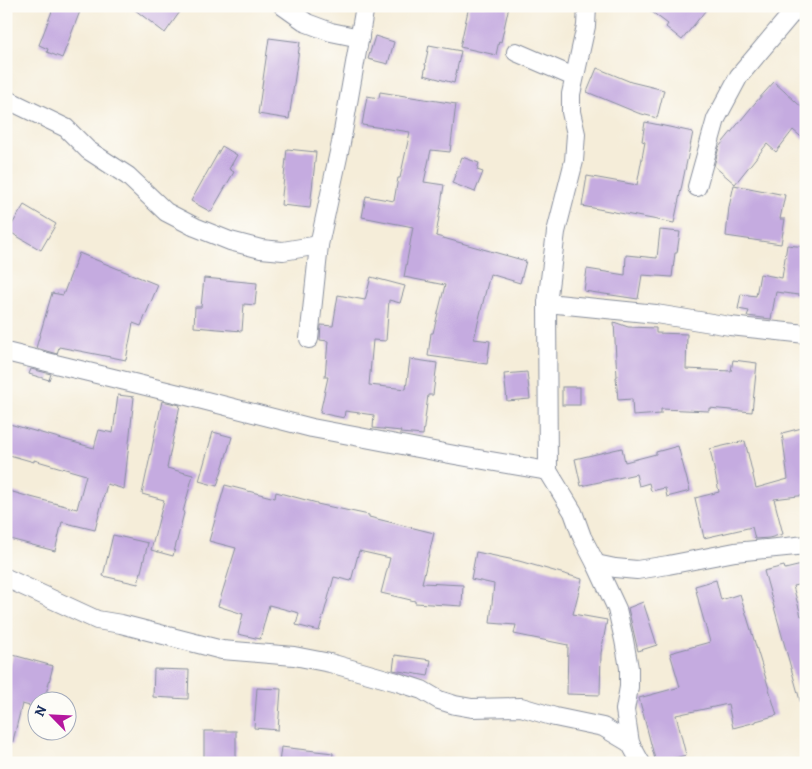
<svg xmlns="http://www.w3.org/2000/svg" width="812" height="769" font-family="Alegreya,serif">
<style>
.building{fill:#c5abe0}
.lines{fill:none;stroke-linecap:round;stroke-linejoin:round}
.street-casing{stroke:#888e9c;stroke-width:20}
.street{stroke:#fff;stroke-width:18}
</style>
<rect width="100%" height="100%" fill="#fdfcf7"/>
<filter id="ink" filterUnits="userSpaceOnUse"><feTurbulence type="fractalNoise" baseFrequency=".02" numOctaves="2"/><feDisplacementMap in="SourceGraphic" scale="10" xChannelSelector="R" yChannelSelector="G"/><feConvolveMatrix kernelMatrix="1 2 1 2 8 2 1 2 1" color-interpolation-filters="sRGB"/></filter>
<filter id="wash" filterUnits="userSpaceOnUse"><feTurbulence type="fractalNoise" baseFrequency=".0096" numOctaves="4" result="noise"/><feDisplacementMap in="SourceGraphic" scale="20" xChannelSelector="R" yChannelSelector="G"/><feGaussianBlur stdDeviation="1.12" result="paint"/><feColorMatrix in="noise" values="0 0 0 0 0 0 0 0 0 0 0 0 0 0 0 0 0 1.4 0 .05"/><feComposite in="paint" operator="in"/></filter>
<g filter="url(#wash)">
<rect width="100%" height="100%" fill="#f5edd9"/>
<g id="blocks">
<g class="building">
<path d="M54,6h28l-20,52 -15,-6 1,-3 -9,-4z"/>
<path d="M130,6h54l-19,27z"/>
<path d="M469,6h40l-8,36 -2,-1 -3,14 -36,-8z"/>
<path d="M644,6h65l-27,34 -16,-13 2,-3z"/>
<path d="M375,36l19,6 -6,22 -20,-5z"/>
<path d="M269,38l31,4 -11,77 -31,-5z"/>
<path d="M429,45l32,6 -7,32 -30,-8 2,-10h-1z"/>
<path d="M597,68l34,14 33,8 -7,28 -19,-5 -51,-21z"/>
<path d="M774,82l32,29v30l-13,-11 -17,22 -9,-8 -32,40 -21,-18 5,-19 36,-44z"/>
<path d="M380,92l76,12 -6,48 -19,-2 -7,32 20,3 -8,51 90,25 -6,22 -30,-9 -16,65 16,2 -3,23 -59,-8 3,-23h2l12,-48 -41,-8 9,-50 -51,-10 4,-21 28,5 4,-23h2l10,-46 -48,-7 5,-29 12,2z"/>
<path d="M645,122l48,10 -19,91 -92,-17 5,-30 50,9 8,-43 -3,-1z"/>
<path d="M222,146l15,9 -8,14 5,3 -23,40 -20,-11z"/>
<path d="M287,149l29,3 -6,56 -29,-3z"/>
<path d="M462,157l17,6 -2,7 6,2 -8,20 -23,-9z"/>
<path d="M734,185l51,10 -5,24h5l-4,25 -55,-8 3,-29z"/>
<path d="M24,205l32,19 -15,26 -33,-19z"/>
<path d="M660,230l20,2 -3,21h-2l-3,24 -30,-2 -4,24 -54,-8 3,-22 38,6 1,-20 31,3z"/>
<path d="M787,245l19,2v49l-30,-4 -5,27 -24,-3 2,-5 -11,-2 3,-15 15,2 4,-22 22,4z"/>
<path d="M79,253l79,32 -17,41 -8,-3 -7,37 -67,-13 -2,7 -21,-6 16,-55 11,2z"/>
<path d="M371,277l34,9 -5,17 -11,-3 -3,41 -13,-1 -4,45 37,4 4,-30 27,4 -4,32h-5l-5,40 -23,-2 1,-2 -28,-3 1,-13 -29,-4 -1,7 -24,-5 8,-36h-3l3,-36 -8,-1 1,-15 12,1 5,-31 27,5z"/>
<path d="M204,278l53,5 -2,22 -11,-1 -2,27 -48,-4 1,-20h6z"/>
<path d="M614,322l14,5 28,1v5l31,1 -1,35 45,2 2,-11 24,3 -5,49 -43,-4v3l-48,-2v5l-28,2 -1,-17 -14,1 -2,-23h1z"/>
<path d="M31,369l20,5 -2,6 -20,-6z"/>
<path d="M527,372l3,27 -23,2 -3,-27z"/>
<rect x="562" y="387" width="18" height="18"/>
<path d="M118,395l16,2 -10,92 -17,-5 -12,46 -33,-8 -7,29 -49,-13v-48l17,5 54,14 9,-34 -52,-15v2l-28,-8v-31l88,25 5,-18 14,3z"/>
<path d="M162,401l18,4 -13,63 26,7 -10,37 1,1 -11,43 -22,-6 13,-50 -22,-6z"/>
<path d="M806,427v68l-32,4 9,35 -14,4 -14,1 -3,-12 -48,11 -9,-40 24,-6 -9,-43 35,-8 11,47 32,-9 -6,-46z"/>
<path d="M213,432l19,5 -15,49 -18,-5z"/>
<path d="M678,446l12,45 -23,6 -2,-9 -14,3 -2,-8 -10,3 -3,-12 -55,12 -6,-27 47,-11 3,14 31,-8v-2z"/>
<path d="M225,485l50,13 1,-6 41,11v1l52,11v2l65,16 -12,50 41,2 -1,21 -47,-3v-2l-34,-8 9,-35 -31,-7 -8,30 -17,-4 -15,54 -23,-6 3,-12 -30,-8 -9,34 -22,-5 5,-20 -25,-8 18,-58 -27,-7z"/>
<path d="M113,535l35,8 -10,41 -35,-8z"/>
<path d="M476,552l43,9 63,18 -9,35 34,6 -6,33 -1,42 -33,-1 1,-49 -54,-11 2,-9 -26,-2 4,-39 -23,-5z"/>
<path d="M806,564v19l-13,3 8,30 5,-1v88l-5,1 -37,-133 20,-5 1,3z"/>
<path d="M716,580l5,20 19,-6 37,121 -21,6v1l-23,6 -5,-24 -52,11 10,40 -30,8 -17,-65 41,-11 -10,-34 40,-11 -10,-35 -5,-21z"/>
<path d="M643,602l14,43 -19,6 -10,-43z"/>
<path d="M13,655l40,11 -9,36h-6v6l-16,-4 -10,41 -6,-1v-65z"/>
<path d="M395,655l36,5 -3,16 -35,-6z"/>
<path d="M154,669l35,1 -1,29 -35,-2z"/>
<path d="M257,688l24,1 -3,41 -24,-2z"/>
<rect x="204" y="731" width="32" height="32"/>
<path d="M281,747l52,6 -1,10h-53z"/>
</g>
</g>
</g>
<g filter="url(#ink)">
<use href="#blocks" fill-opacity="0" stroke="#888e9c" stroke-width="1"/>
<g class="lines">
<defs>
<g id="street">
<path d="M283,6l24,17 24,9 29,6"/>
<path d="M587,6l-1,20 -15,68v18l5,22 -2,27 -18,71 -9,71 1,168 25,41 9,25 14,27 21,45 7,31 5,28v19l-4,23 5,33 11,20"/>
<path d="M516,52l58,25"/>
<path d="M6,99l60,29 22,22 40,26 38,36 29,15 35,14 31,8 22,2 36,-6"/>
<path d="M697,187l19,-68 23,-43 59,-70"/>
<path d="M547,303l109,11 74,12 76,8"/>
<path d="M309,339l10,-94 22,-102 24,-137"/>
<path d="M6,352l177,43 129,33 143,27 93,16"/>
<path d="M596,564l19,4 22,2 31,-5 67,-13 71,-7"/>
<path d="M6,578l91,42 24,4 101,26 72,6 36,7 67,19 25,8 17,10 16,5 17,3 49,-1 34,10 48,10 27,16"/>
</g>
</defs>
<use href="#street" class="street-casing"/>
<use href="#street" class="street"/>
</g>
</g>
<rect width="812" height="769" fill="none" stroke="#fdfcf7" stroke-width="25"/>
<g transform="translate(52 716) rotate(294)"><circle r="24" fill="#fdfcf7" stroke="#a3aaba"/>
<path d="M0-4L9 19L0 12L-9 19Z" fill="#b5179e"/>
<text y="-8" font-size="14" font-weight="bold" text-anchor="middle" fill="#1b2f5e">N</text>
</g>
</svg>
